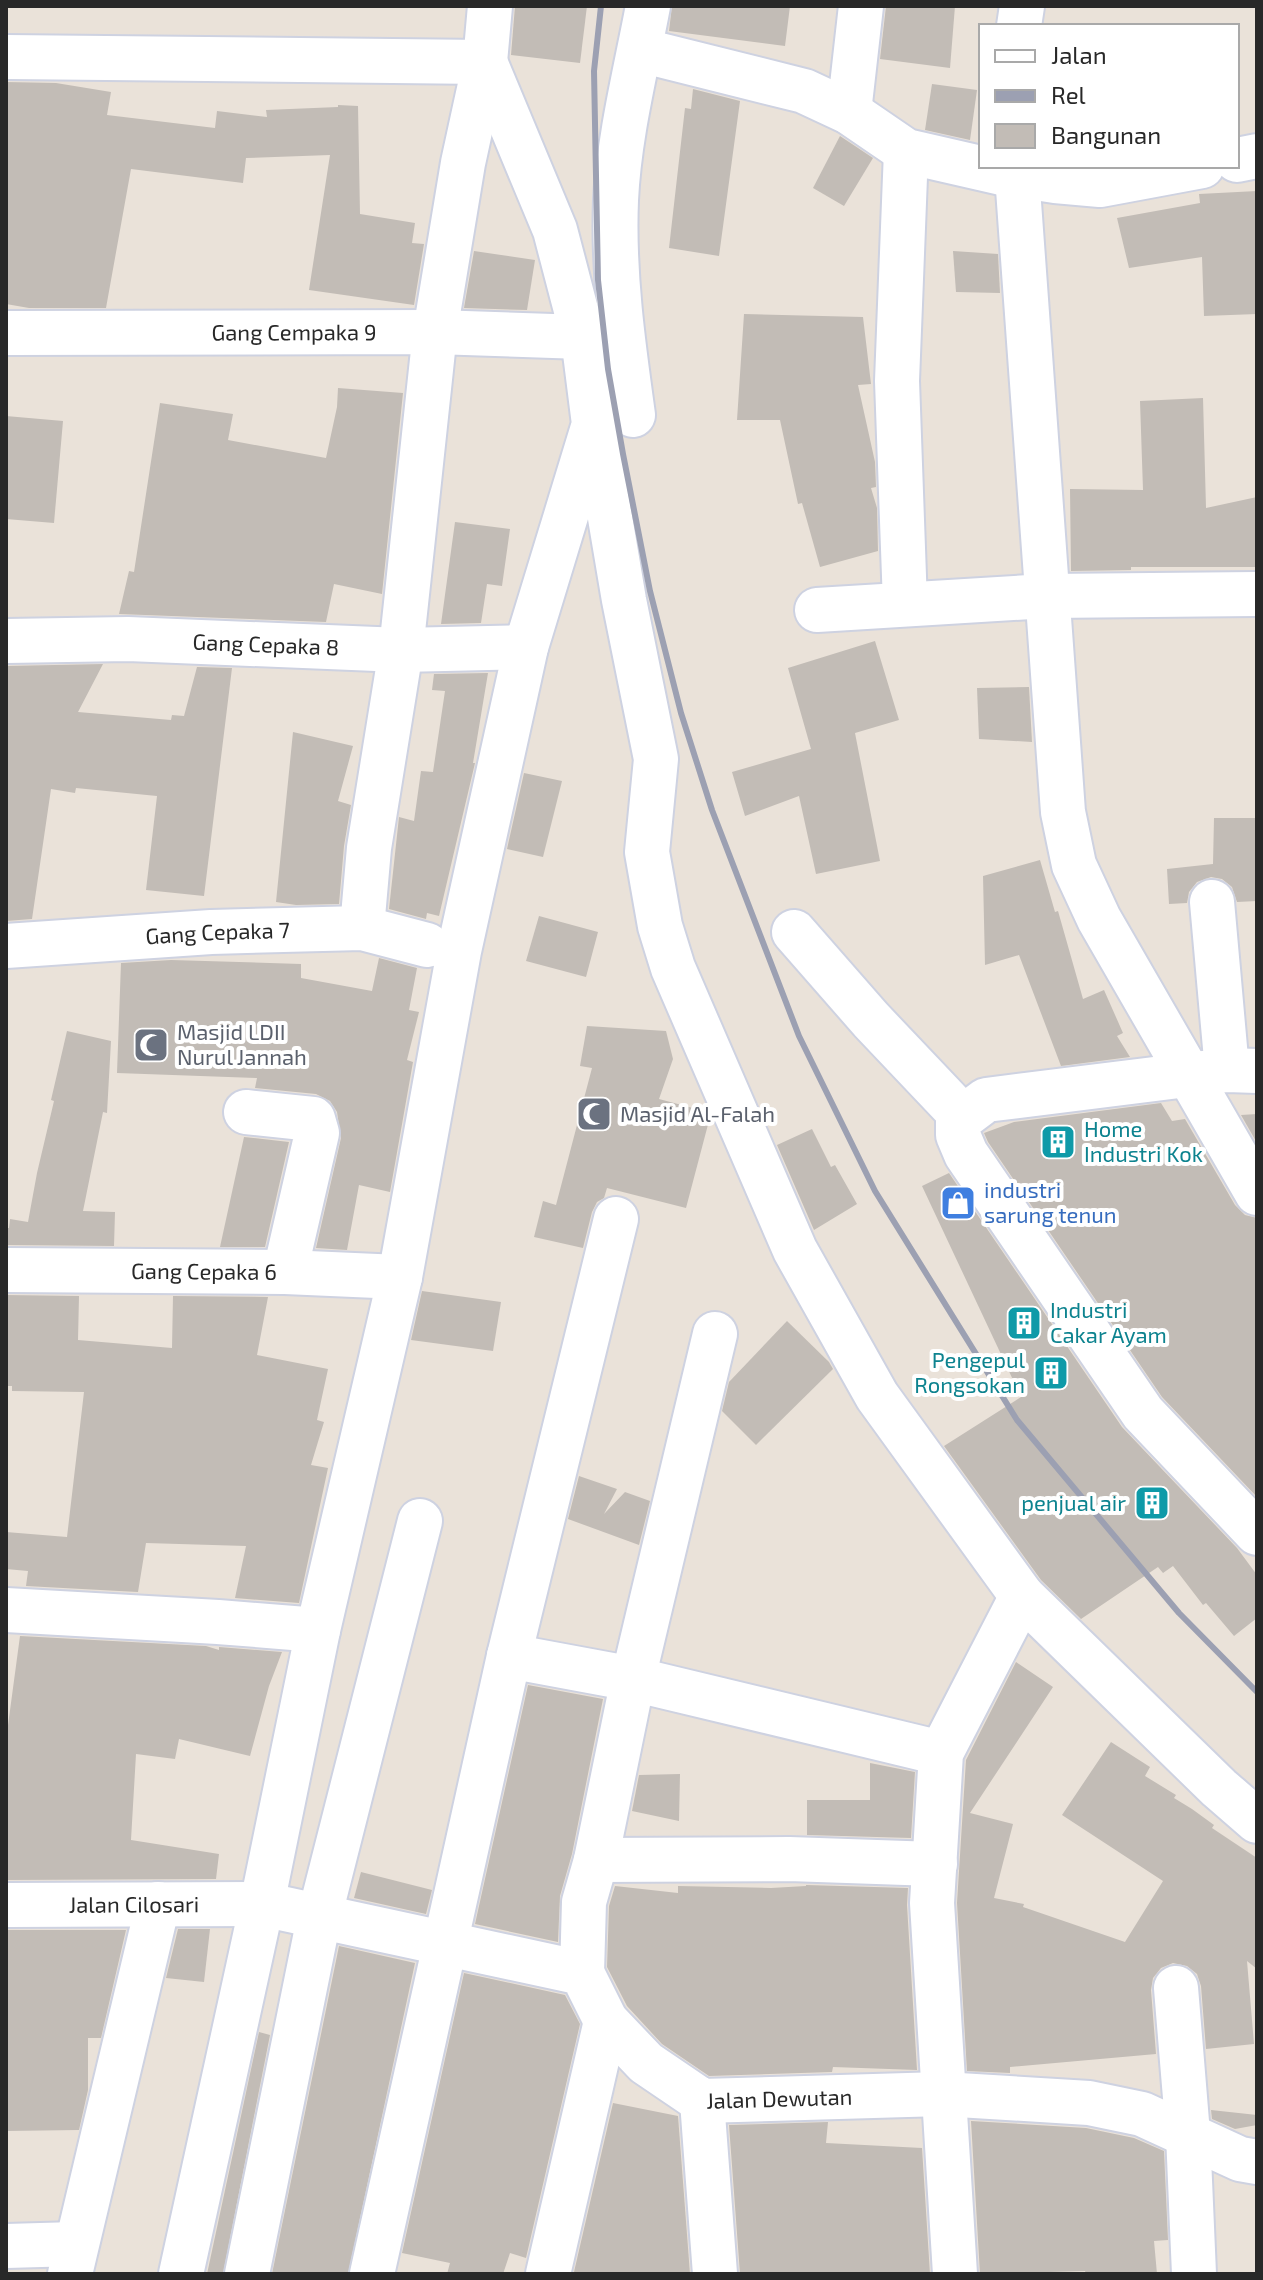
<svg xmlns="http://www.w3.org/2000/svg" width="1263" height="2280" font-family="'Exo 2',sans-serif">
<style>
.building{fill:#c2bcb6}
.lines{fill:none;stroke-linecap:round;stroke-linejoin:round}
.minor-casing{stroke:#ced2e1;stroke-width:48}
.minor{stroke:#fff;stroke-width:44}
.rail{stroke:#9ca0b2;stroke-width:6}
.labels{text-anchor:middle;stroke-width:8;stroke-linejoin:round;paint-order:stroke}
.street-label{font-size:22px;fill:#282828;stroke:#fff}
.worship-label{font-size:22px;fill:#5b616d;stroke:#fff;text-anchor:start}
.culture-label{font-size:22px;fill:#0d838f;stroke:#fff;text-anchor:start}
.shop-label{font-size:22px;fill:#366cbe;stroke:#fff;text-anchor:start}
</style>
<rect width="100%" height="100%" fill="#eae2d9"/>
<g class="building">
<path d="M515,6h72l-7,57 -69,-8z"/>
<path d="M672,6h118l-5,40 -116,-15z"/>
<path d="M886,6h69l-5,62 -70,-9z"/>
<path d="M6,82l50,1 55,9 -4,23 108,13 2,-17 50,6 -1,-7 72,-3v-2l20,1 2,108 55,9 -3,20 12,1 -10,61 -105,-15 21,-135 -84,3 -3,25 -112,-14 -25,139h-77l-23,-4z"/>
<path d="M932,84l45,6 -7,50 -45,-10z"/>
<path d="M693,89l47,12 -21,155 -50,-8 16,-140 6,1z"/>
<path d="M840,136l33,22 -29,48 -31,-18z"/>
<path d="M1257,191v123l-53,2 -2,-59 -73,11 -12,-50 83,-15 -1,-9z"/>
<path d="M474,251l61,9 -8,50 -63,-2z"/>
<path d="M953,251l45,3 2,39 -44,-1z"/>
<path d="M744,314l119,3 8,67 -13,1 17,77 1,25 -5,1 6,20 1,43 -58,16 -18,-64 -4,1 -18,-84h-43z"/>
<path d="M338,388l65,5 -21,201 -48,-10 -8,38 -207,-8 10,-43 5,1 26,-169 73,11 -5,26 98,18 11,-51z"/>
<path d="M1203,398l3,110 51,-11v70h-126v3l-60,1 -1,-82 73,1 -3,-89z"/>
<path d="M6,416l57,5 -9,102 -48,-4z"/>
<path d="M455,522l55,7 -8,57 -15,-2 -6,39 -40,1z"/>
<path d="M875,641l24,79 -44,13 25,128 -64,13 -17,-78 -54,20 -13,-44 79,-23 -23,-81z"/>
<path d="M103,664l-25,48 93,8 1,-5 12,1 13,-49 35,1 -28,228 -58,-6 11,-94 -81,-8 -1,5 -24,-4 -19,130 -26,2v-255z"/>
<path d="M488,673l-15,90h2l-36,153 -12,-3 -1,6 -37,-10 10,-92 15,4 7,-50 12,1 12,-81 -13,-1 2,-16z"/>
<path d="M1029,687l3,55 -53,-3 -2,-51z"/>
<path d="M293,732l60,14 -15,55 13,4 -7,41 -5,58 -43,1 -20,-3z"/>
<path d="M524,773l38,8 -19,76 -36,-8z"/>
<path d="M1214,818h43v83l-20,1 -5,-15 -10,-8 -11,-2 -14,5 -8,10 -2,11 -18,1 -2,-35 46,-5z"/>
<path d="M1040,860l15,52 3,-1 25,88 21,-9 19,43 -6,3 13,21 -69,9 -42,-111 -34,10 -2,-89z"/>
<path d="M539,916l59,16 -12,45 -60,-16z"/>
<path d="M379,958l38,10 -8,42 10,2 -12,48 6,2 -23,130 -31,-7 -12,65 -31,-2 25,-110 -4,-26 -7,-11 -14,-7 -61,-6 2,-10 -140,-5 4,-110 50,-3 130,4v14l71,13z"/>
<path d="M587,1026l79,5 7,28 -14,40 49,13 2,5 -24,91 -79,-20 -3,10 -7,4 -5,10 -9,36 -49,-11 9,-36 13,4 36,-137 -12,-2z"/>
<path d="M67,1031l44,10 -4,72 -4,-1 -20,99 32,1 -1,34 -108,-1v-17h3l1,-9 18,3 9,-49 17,-72 -3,-1z"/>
<path d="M1161,1103l11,18 13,-2 50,86 10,10 12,3v279l-95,-100 -174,-255 -4,-9 30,-11z"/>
<path d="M1257,1114v29l-16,-28z"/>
<path d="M812,1129l19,38 4,-2 22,39 -43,26 -37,-85z"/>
<path d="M244,1137l45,5 -24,105h-45z"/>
<path d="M949,1173l173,254 115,121 20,27v43l-23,18 -28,-33 -3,2 -30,-39 -10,7 -5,-6 -77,52 -40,-39 -97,-134 77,-49 -99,-211z"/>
<path d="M422,1291l79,11 -8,49 -82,-11z"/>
<path d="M6,1295l73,1 -1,44 94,8 1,-52 95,1 -11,58 71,14 -11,51 7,2 -13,43 17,3 -29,135 -64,-5 11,-52 -100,-3 -8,49 -112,-6 2,-15 -22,-2v-37l61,5 17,-145 -72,-1v-5h-6z"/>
<path d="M787,1321l42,41 4,7 -77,76 -34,-34 7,-29z"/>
<path d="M579,1476l38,13 -13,25 21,-22 25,9 -11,44 -71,-26z"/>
<path d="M20,1636l186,10 13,4v-3l63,5 -13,34 -19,70 -71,-17 -4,20 -39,-5 -5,86 88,14 -3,25 -210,1v-140z"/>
<path d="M1016,1662l37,25 -83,126 43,11 -19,74 30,6 -1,3 102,35 38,-61 -101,-66 49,-73 39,25 -5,9 31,19 -2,3 18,11 22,16 -2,3 45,30v111l-10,-8 7,83 -48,5 -5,-63 -4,-12 -10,-8 -14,-3 -12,5 -8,10 -2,12 5,64 -146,13v6l-43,-2 -10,-168 9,-143z"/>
<path d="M528,1685l75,14 -31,155 -12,42 -2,46 -83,-18z"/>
<path d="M870,1763l45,9 -4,66 -104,-3v-35h63z"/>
<path d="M680,1774l-1,47 -47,-10 7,-36z"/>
<path d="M361,1872l71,18 -6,24 -72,-16z"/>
<path d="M806,1885l102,3 -1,17 10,165 -84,-3 -1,5 -123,4 -47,-32 -35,-38 -20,-39 2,-61 6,-20 63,7v-7l93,2 35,-2z"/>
<path d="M178,1929h32l-6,53 -38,-4z"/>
<path d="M6,1930h120l-25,108h-13v52l-9,40 -73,1z"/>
<path d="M339,1946l76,17 -67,311h-76z"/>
<path d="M464,1973l101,22 15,29 -54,234 -16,-5 -7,21h-56l3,-11 -48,-10z"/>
<path d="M259,2032l11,3 -47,239h-16z"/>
<path d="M613,2103l65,13 12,158h-109l-7,-2z"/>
<path d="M1211,2110l46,5v10l-22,4 -23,-10z"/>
<path d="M971,2121l115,7 48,10 30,13 4,89 -14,1 3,33h-71l-1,-3 -105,3z"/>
<path d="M828,2122l-2,21 96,5 8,126h-190l-11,-149z"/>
</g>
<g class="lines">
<defs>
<g id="minor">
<path d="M1019,26l3,-20"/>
<path d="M640,50l164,41 45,21 57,39 96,22 53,8 45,4 102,-19"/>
<path d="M6,57l479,5"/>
<path d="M849,112l12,-106"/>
<path d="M1237,160l20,-4"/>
<path d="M1017,175l46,637 11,53 25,54 158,274"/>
<path id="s1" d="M6,333l429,-1 148,5"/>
<path d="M633,415c-10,-71 -20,-143 -17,-215 3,-65 20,-130 32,-194"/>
<path d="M596,435l28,165 32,159 -9,93 13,74 13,42 122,282 82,146 145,200 197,192 38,33"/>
<path d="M905,604l-8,-223 9,-230"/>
<path d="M817,610l230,-14 210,-2"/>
<path id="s2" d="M6,641l122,-2 273,11 125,-3"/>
<path d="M1212,902l15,168"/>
<path d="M362,928l7,-80 32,-198 34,-318 28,-169 22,-101 5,-56"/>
<path d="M794,932l77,88 92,97"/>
<path id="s3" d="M6,946l205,-14 151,-4 65,17"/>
<path d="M1257,1071l-30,-1 -241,30 -28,21v14l8,19 177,259 114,120"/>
<path d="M246,1112l67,7 4,14 -32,139"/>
<path id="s4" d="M6,1270l279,2 115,5"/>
<path d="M6,1610l212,12 100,8"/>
<path d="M509,1656l124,23 308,74"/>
<path d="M596,1860l193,-1 146,5"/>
<path id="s5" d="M6,1905l256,-1 320,69 24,48 40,42 56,38 240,-7 147,9 53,11 98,45 17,3"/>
<path d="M582,1973l2,-71 12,-42 37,-181 82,-345"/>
<path d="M1176,1988l12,146 6,140"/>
<path d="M702,2101l13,173"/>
<path d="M6,2246l70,-2"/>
<path d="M70,2274l88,-370"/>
<path d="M181,2274l81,-370 56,-274 82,-353 59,-326 67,-304 68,-223 -11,-87 -28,-107 -70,-168"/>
<path d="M247,2274l72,-356 101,-397"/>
<path d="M372,2274l137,-618 107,-437"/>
<path d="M548,2274l58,-253"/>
<path d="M955,2274l-23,-371 9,-150 81,-157"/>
</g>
</defs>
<use href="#minor" class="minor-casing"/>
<use href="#minor" class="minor"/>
<path class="rail" d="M601,6l-7,65 4,209 10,89 15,85 27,137 31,122 31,97 87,226 76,155 142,229 162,193 78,79"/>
</g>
<defs>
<symbol id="mosque-square" viewBox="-11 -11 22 22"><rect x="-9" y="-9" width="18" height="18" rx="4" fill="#6b7280" stroke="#fff"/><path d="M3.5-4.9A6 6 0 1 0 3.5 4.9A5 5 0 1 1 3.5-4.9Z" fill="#fff"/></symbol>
<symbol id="building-square" viewBox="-11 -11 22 22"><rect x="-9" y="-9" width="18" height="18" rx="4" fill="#0f9aa8" stroke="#fff"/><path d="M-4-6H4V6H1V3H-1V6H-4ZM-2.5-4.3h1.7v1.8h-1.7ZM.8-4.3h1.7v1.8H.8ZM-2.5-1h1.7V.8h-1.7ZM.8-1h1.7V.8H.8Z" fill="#fff"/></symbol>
<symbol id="shop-square" viewBox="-11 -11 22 22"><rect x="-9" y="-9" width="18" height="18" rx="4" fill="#3f7fe0" stroke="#fff"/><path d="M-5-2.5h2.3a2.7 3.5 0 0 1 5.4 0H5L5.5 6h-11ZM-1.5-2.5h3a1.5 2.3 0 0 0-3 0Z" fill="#fff"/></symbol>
</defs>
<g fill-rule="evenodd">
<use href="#mosque-square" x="131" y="1025" width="40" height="40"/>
<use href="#mosque-square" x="574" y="1094" width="40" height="40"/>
<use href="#building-square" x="1038" y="1122" width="40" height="40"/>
<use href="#shop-square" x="938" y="1183" width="40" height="40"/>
<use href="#building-square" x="1004" y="1303" width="40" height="40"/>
<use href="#building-square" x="1031" y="1353" width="40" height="40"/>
<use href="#building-square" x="1132" y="1483" width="40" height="40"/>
</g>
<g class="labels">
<g class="street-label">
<text dy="8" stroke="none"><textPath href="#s1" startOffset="288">Gang Cempaka 9</textPath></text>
<text dy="8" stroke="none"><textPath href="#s2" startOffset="260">Gang Cepaka 8</textPath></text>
<text dy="8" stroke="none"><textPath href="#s3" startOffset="212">Gang Cepaka 7</textPath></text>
<text dy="8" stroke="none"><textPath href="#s4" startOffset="198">Gang Cepaka 6</textPath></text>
<text dy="8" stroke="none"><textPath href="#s5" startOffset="128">Jalan Cilosari</textPath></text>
<text dy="8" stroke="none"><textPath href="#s5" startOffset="840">Jalan Dewutan</textPath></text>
</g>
<g class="worship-label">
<text x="177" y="1040">Masjid LDII<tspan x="177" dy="25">Nurul Jannah</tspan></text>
<text x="620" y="1122">Masjid Al-Falah</text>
</g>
<g class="culture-label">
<text x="1084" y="1137">Home<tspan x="1084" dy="25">Industri Kok</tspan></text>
<text x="1050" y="1318">Industri<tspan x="1050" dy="25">Cakar Ayam</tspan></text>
<text x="1025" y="1368" text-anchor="end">Pengepul<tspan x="1025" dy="25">Rongsokan</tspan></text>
<text x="1126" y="1511" text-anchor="end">penjual air</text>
</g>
<g class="shop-label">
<text x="984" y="1198">industri<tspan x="984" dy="25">sarung tenun</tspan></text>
</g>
</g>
<rect width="1263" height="2280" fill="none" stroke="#282828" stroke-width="16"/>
<rect x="979" y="24" width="260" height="144" fill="#ffffff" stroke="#a9a9a9" stroke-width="2"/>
<rect x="995" y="50" width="40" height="12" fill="#ffffff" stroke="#a9a9a9" stroke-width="2"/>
<text x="1051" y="64" font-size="24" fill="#282828">Jalan</text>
<rect x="995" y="90" width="40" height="12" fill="#9ca0b2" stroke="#a9a9a9" stroke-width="2"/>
<text x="1051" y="104" font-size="24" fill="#282828">Rel</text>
<rect x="995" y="124" width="40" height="24" fill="#c2bcb6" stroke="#a9a9a9" stroke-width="2"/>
<text x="1051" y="144" font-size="24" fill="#282828">Bangunan</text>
</svg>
